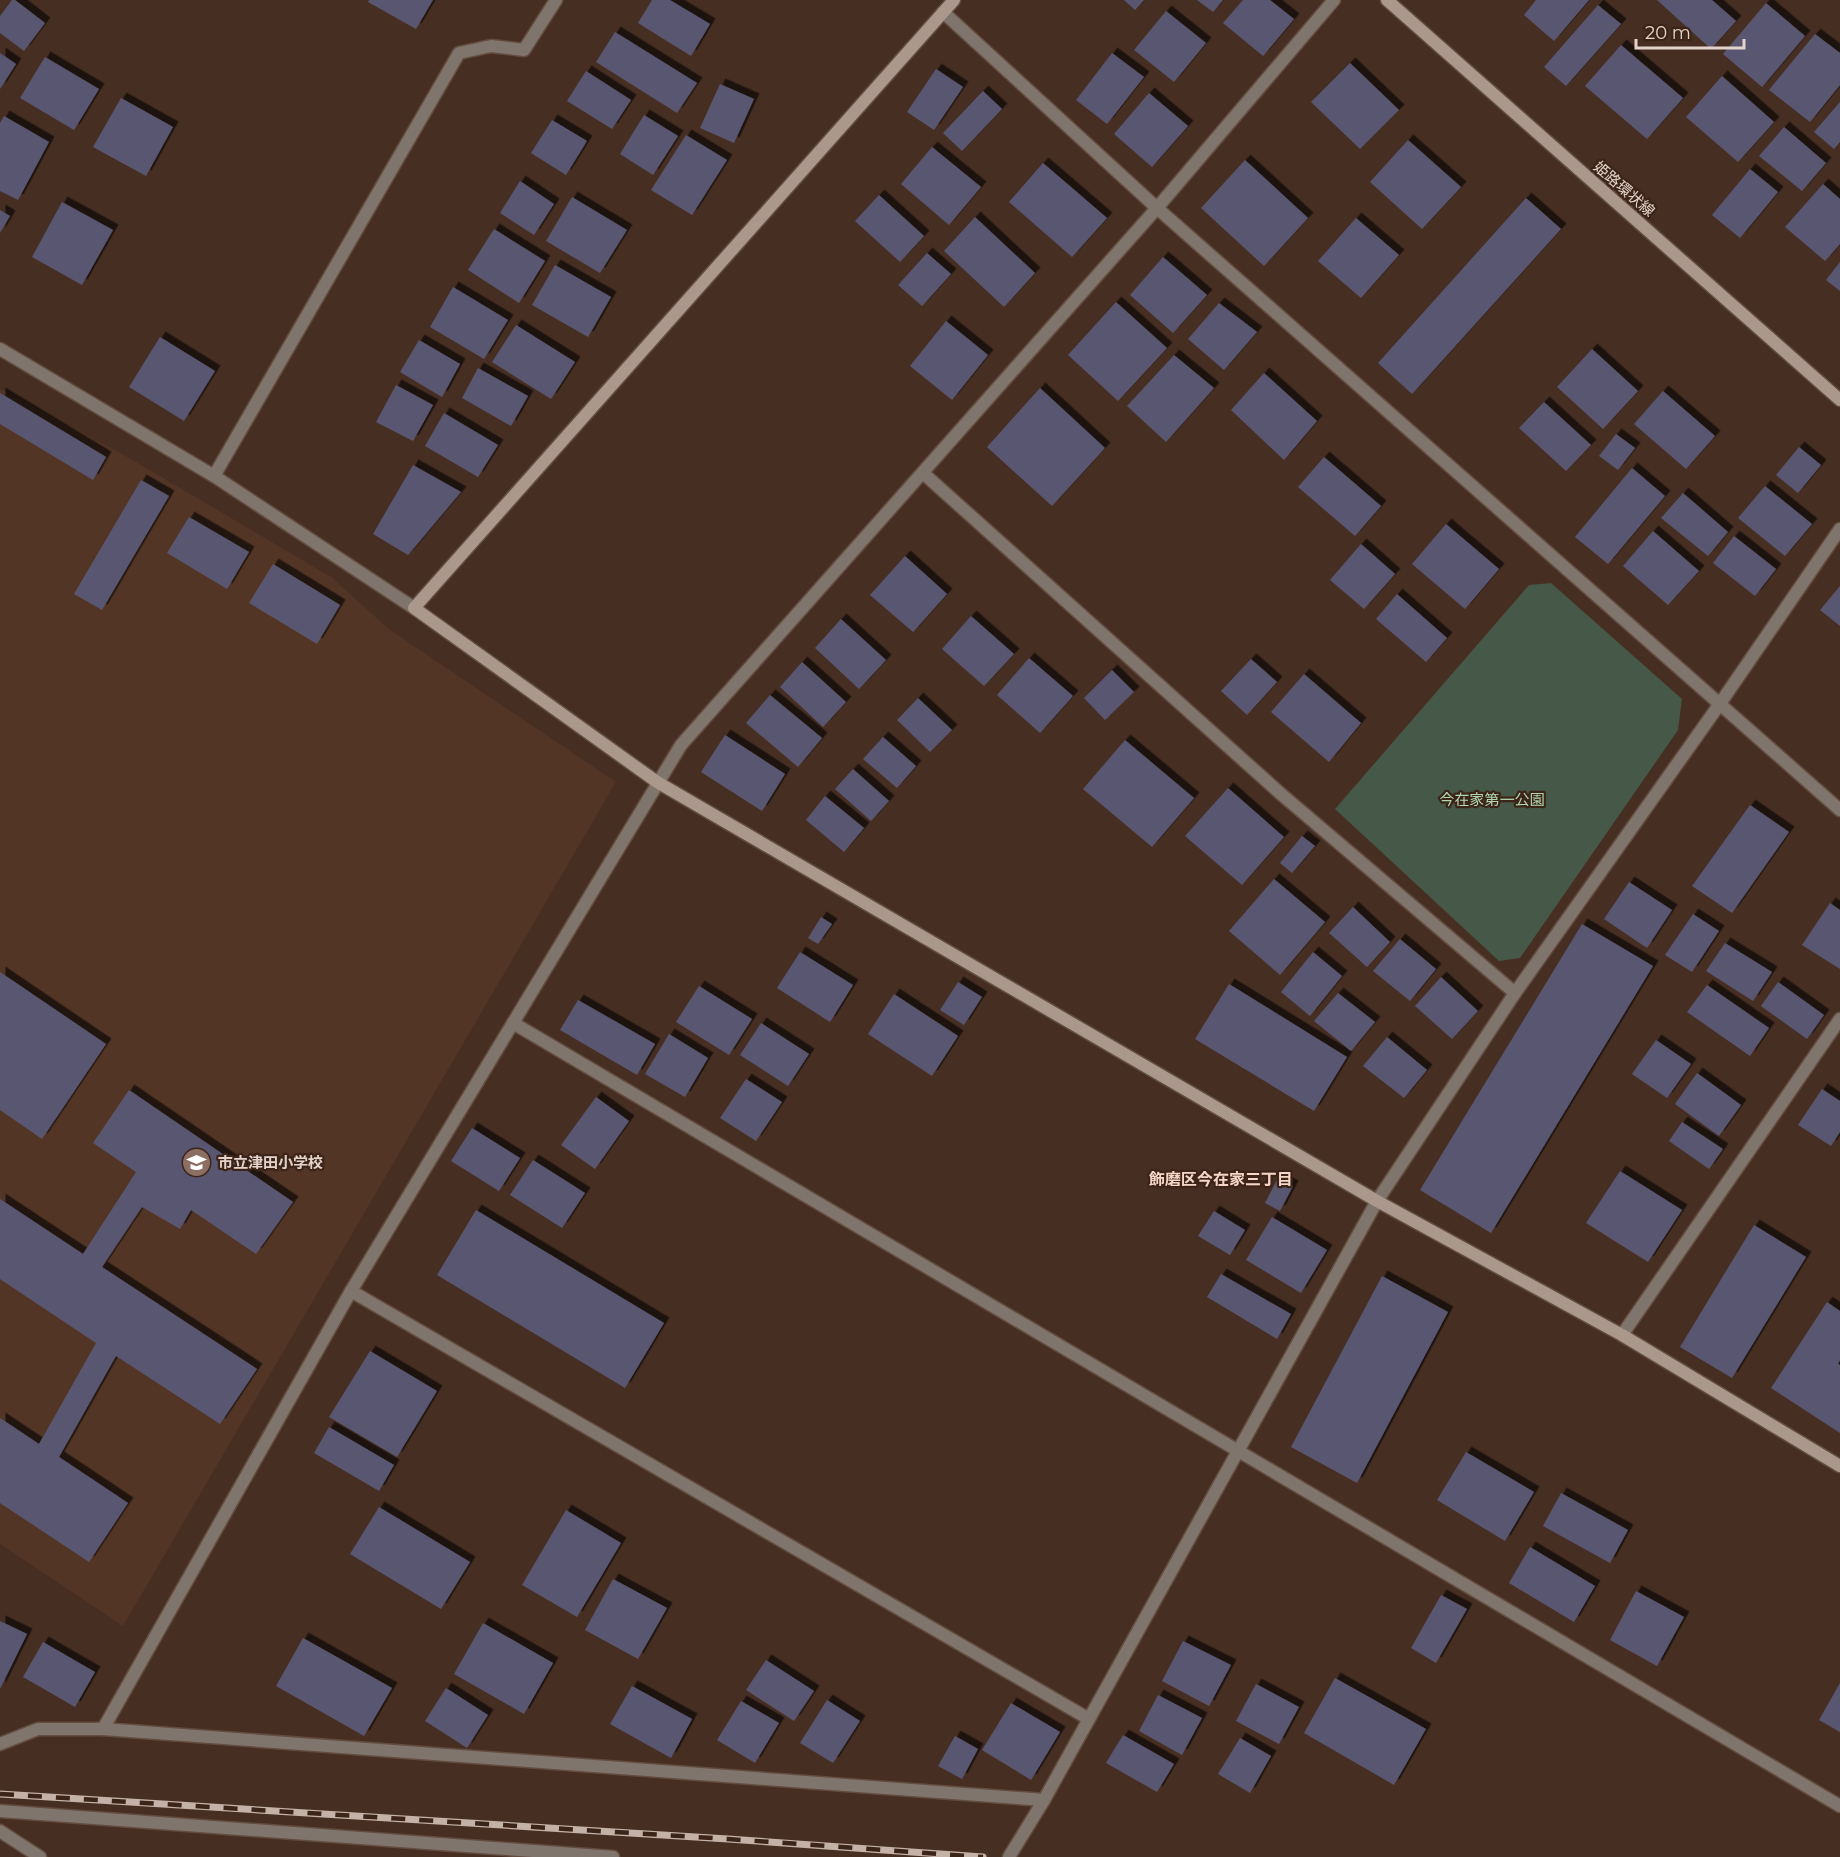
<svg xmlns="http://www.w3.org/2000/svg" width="1840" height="1857" font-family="Montserrat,'Noto Sans JP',sans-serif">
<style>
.built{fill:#533525}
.green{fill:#465847}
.building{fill:#595770;filter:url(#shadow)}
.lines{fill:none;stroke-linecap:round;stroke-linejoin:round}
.street-casing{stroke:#634c40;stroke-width:15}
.secondary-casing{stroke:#634c40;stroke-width:15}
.street{stroke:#80756d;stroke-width:12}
.secondary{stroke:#aa988c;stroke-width:12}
.rail-casing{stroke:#c4b2a9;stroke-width:7}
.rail{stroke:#3c2418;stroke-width:4.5;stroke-dasharray:14;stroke-linecap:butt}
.labels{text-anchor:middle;stroke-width:4.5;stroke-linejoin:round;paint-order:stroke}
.street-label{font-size:15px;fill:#e3d3cb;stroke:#3c2418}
.park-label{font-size:15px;fill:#afd8b1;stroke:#3c2418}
.poi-label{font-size:15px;font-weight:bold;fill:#e3d3cb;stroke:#3c2418;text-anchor:start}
.neighbourhood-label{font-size:16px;font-weight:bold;fill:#f5d6c6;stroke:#3c2418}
</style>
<defs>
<filter id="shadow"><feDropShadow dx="5.5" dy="-5.5" stdDeviation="0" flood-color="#0009"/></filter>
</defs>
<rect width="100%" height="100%" fill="#472e22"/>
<path class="built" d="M0,389l131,70 200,118 59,53 226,152 -493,844 -123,-82z"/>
<path class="green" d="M1551,583l131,116 -4,31 -158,228 -21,3 -164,-152 194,-224z"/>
<g class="building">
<path d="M12,0h3l30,23 -21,28 -24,-18v-17z"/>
<path d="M369,0h64l-17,29 -48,-27z"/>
<path d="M652,0h18l40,24 -19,32 -53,-33z"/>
<path d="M1124,0h20l-9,10z"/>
<path d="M1197,0h26l-10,12z"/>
<path d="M1243,0h27l24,19 -31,37 -40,-33z"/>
<path d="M1536,0h53l-35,41 -30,-26z"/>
<path d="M1657,0h55l24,21 -25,28z"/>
<path d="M1766,3l39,33 -43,51 -39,-33z"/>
<path d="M1598,5l23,19 -55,62 -22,-19z"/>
<path d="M1166,11l40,32 -32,39 -40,-32z"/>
<path d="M615,32l82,51 -20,30 -81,-51z"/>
<path d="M1815,34l25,19v32l-30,37 -41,-32z"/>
<path d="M1621,45l62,53 -36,41 -62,-53z"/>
<path d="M0,53l16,11 -16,25z"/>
<path d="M1112,53l32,24 -37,47 -31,-24z"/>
<path d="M45,57l54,32 -25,41 -54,-32z"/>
<path d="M1350,63l49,47 -39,39 -49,-47z"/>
<path d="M936,69l27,18 -29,43 -27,-18z"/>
<path d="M586,71l45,29 -19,29 -45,-28z"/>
<path d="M1722,76l52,46 -36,40 -52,-45z"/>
<path d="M720,84l34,15 -20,44 -34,-15z"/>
<path d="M983,91l19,18 -40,42 -19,-18z"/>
<path d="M1149,93l39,33 -36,41 -38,-33z"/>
<path d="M121,98l52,29 -27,49 -53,-29z"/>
<path d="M1840,102v40l-6,7 -20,-17z"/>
<path d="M644,115l34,21 -25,39 -33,-21z"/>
<path d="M4,116l45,26 -31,58 -18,-9v-68z"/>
<path d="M552,120l35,21 -21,34 -35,-22z"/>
<path d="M1784,127l42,36 -24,28 -43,-35z"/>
<path d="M686,135l41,25 -35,55 -41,-25z"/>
<path d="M1408,140l53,47 -39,42 -52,-47z"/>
<path d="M932,147l49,40 -32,38 -48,-41z"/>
<path d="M1245,160l63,58 -44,48 -63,-58z"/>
<path d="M1043,163l64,55 -35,39 -63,-55z"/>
<path d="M1750,169l28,23 -38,46 -28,-23z"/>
<path d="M520,181l34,23 -20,31 -34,-22z"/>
<path d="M1823,184l17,15v45l-15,17 -40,-34z"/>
<path d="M879,195l45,41 -24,26 -45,-41z"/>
<path d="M572,197l55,33 -27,43 -54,-32z"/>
<path d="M1526,198l35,31 -149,165 -34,-31z"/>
<path d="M62,202l51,28 -31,55 -50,-28z"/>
<path d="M0,210l10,6 -10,17z"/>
<path d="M975,217l60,56 -31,34 -60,-56z"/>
<path d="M1356,218l43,37 -38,43 -43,-37z"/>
<path d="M494,229l51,32 -26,42 -51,-33z"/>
<path d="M927,253l24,21 -29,32 -24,-21z"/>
<path d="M1163,257l44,38 -34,38 -43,-38z"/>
<path d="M1840,262v29l-14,-11z"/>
<path d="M555,265l56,32 -23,40 -56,-32z"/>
<path d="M453,287l55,33 -24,39 -54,-32z"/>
<path d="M1116,302l51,46 -49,53 -50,-46z"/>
<path d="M1219,303l38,29 -33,38 -36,-31z"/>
<path d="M946,321l42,34 -36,45 -42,-34z"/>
<path d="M516,325l59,37 -24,37 -59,-37z"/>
<path d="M160,337l55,34 -31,50 -55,-34z"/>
<path d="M419,340l41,24 -18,33 -42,-25z"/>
<path d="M1592,349l46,42 -35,38 -46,-42z"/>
<path d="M1174,355l40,33 -48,54 -39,-36z"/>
<path d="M478,368l50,28 -17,30 -49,-28z"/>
<path d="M1264,373l53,48 -33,39 -53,-50z"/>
<path d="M396,385l37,20 -20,36 -37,-19z"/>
<path d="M1040,388l65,60 -53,58 -65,-59z"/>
<path d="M1663,391l52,45 -29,33 -52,-45z"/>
<path d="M0,393l106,64 -13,23 -93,-56z"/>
<path d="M1544,402l47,43 -25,26 -47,-43z"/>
<path d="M444,413l54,32 -20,32 -53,-31z"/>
<path d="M1616,434l19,14 -17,22 -19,-14z"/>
<path d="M1799,447l22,18 -23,28 -22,-18z"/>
<path d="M1324,457l57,49 -26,30 -57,-49z"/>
<path d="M413,465l48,27 -53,63 -35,-21z"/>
<path d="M1632,468l33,28 -57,68 -33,-27z"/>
<path d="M141,480l28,16 -67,114 -28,-16z"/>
<path d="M1765,486l47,38 -27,32 -47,-38z"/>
<path d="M1683,493l45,39 -20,24 -47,-38z"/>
<path d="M189,517l60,35 -22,37 -60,-36z"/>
<path d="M1446,524l53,45 -34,40 -53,-45z"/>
<path d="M1653,531l46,40 -31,34 -45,-39z"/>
<path d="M1734,536l42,33 -21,27 -42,-33z"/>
<path d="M1361,544l34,30 -31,35 -34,-29z"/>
<path d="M905,556l42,38 -34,38 -43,-37z"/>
<path d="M273,564l67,41 -23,39 -68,-41z"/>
<path d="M1840,586v40l-20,-16z"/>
<path d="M1397,594l50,44 -21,24 -50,-43z"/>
<path d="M971,616l43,38 -30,32 -42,-37z"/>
<path d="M841,619l45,41 -27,29 -44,-41z"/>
<path d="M1029,658l44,38 -33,37 -43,-38z"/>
<path d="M1251,659l26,23 -30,33 -26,-24z"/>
<path d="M802,662l44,40 -23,25 -43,-40z"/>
<path d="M1112,670l22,22 -29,28 -21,-22z"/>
<path d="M1304,674l57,49 -32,39 -58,-50z"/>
<path d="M770,695l52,43 -24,29 -52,-44z"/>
<path d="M918,698l34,32 -22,22 -33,-32z"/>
<path d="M725,735l60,39 -23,37 -61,-39z"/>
<path d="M883,737l33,29 -19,22 -34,-29z"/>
<path d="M1125,740l69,58 -42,49 -69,-58z"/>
<path d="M853,769l36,32 -18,20 -36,-32z"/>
<path d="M1228,788l56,49 -42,48 -57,-49z"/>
<path d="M825,796l39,32 -20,24 -38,-32z"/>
<path d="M1750,805l39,27 -57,81 -40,-27z"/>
<path d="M1302,836l13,10 -23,27 -12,-10z"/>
<path d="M1274,879l51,43 -45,53 -51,-44z"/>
<path d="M1629,882l43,28 -25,38 -43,-29z"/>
<path d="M1830,903l10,7v59l-38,-24z"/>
<path d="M1353,907l37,35 -23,25 -38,-34z"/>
<path d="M1693,914l26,17 -27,41 -27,-17z"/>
<path d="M821,917l11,7 -14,20 -10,-6z"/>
<path d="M1582,924l71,42 -162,267 -71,-43z"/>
<path d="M1400,939l36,30 -26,32 -37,-30z"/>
<path d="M1725,943l47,29 -19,29 -47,-30z"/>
<path d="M800,952l53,33 -23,37 -53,-34z"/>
<path d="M1313,952l29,24 -32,40 -29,-24z"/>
<path d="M0,972l106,72 -64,95 -42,-29z"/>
<path d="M1441,977l37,34 -26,28 -37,-33z"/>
<path d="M958,982l24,15 -18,28 -24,-15z"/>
<path d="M1778,982l46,33 -17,24 -46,-33z"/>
<path d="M1229,984l118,73 -33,54 -119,-72z"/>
<path d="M1707,985l62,43 -19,28 -63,-44z"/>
<path d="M699,986l53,33 -23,36 -53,-33z"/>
<path d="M1338,993l37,29 -24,29 -37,-30z"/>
<path d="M894,994l64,42 -26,40 -64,-42z"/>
<path d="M578,1000l77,44 -18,31 -77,-45z"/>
<path d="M761,1023l48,31 -21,32 -48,-31z"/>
<path d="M669,1034l39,24 -23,39 -40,-23z"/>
<path d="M1387,1037l40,33 -23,28 -41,-32z"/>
<path d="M1656,1040l35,24 -24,34 -35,-24z"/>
<path d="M1697,1073l44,32 -22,31 -44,-32z"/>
<path d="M746,1079l36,23 -26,39 -36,-23z"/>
<path d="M1822,1089l18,12v31l-9,14 -33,-21z"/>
<path d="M129,1090l164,112 -37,52 -65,-44 -11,19 -38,-22 -40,60 155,102 -37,55 -104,-68 -57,101 69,46 -39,59 -89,-59v-85l39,26 57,-101 -96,-64v-80l83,55 53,-82 -43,-29z"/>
<path d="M596,1097l33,24 -34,48 -34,-24z"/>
<path d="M1682,1122l41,27 -14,20 -40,-28z"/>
<path d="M472,1128l48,30 -21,33 -48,-30z"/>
<path d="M533,1160l52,33 -23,35 -52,-33z"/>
<path d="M1620,1171l62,39 -34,52 -62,-39z"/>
<path d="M1278,1178l15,8 -13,25 -15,-8z"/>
<path d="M476,1210l188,113 -39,65 -188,-113z"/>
<path d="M1214,1211l31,19 -15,25 -32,-19z"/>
<path d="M1272,1217l55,33 -26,43 -55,-33z"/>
<path d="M1754,1225l52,32 -74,121 -52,-31z"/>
<path d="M1221,1274l70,40 -14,25 -70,-42z"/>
<path d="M1382,1276l66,36 -91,171 -66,-36z"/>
<path d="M1827,1302l13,9v49l-2,4 2,1v68l-69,-45z"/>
<path d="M370,1351l67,40 -40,66 -68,-40z"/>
<path d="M329,1427l65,38 -15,26 -65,-38z"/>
<path d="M1466,1452l68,40 -29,49 -68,-41z"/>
<path d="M1561,1493l67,37 -18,33 -67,-37z"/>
<path d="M379,1507l91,55 -29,47 -91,-55z"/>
<path d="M566,1510l55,33 -44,74 -55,-32z"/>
<path d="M1530,1547l65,39 -21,36 -65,-39z"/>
<path d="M613,1579l54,29 -29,51 -53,-29z"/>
<path d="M1636,1591l48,26 -27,49 -47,-26z"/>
<path d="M1441,1595l26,14 -31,54 -25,-15z"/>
<path d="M0,1621l27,13 -27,55z"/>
<path d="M483,1623l70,40 -29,51 -70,-40z"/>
<path d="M303,1638l89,50 -28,48 -88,-50z"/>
<path d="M1183,1641l48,24 -22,41 -47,-25z"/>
<path d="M43,1642l52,30 -20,35 -52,-30z"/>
<path d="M766,1660l48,31 -20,30 -48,-31z"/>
<path d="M1335,1678l91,51 -32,56 -90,-52z"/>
<path d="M1840,1683v49l-21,-12z"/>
<path d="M1256,1684l43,23 -20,37 -43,-23z"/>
<path d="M632,1686l60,33 -21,39 -61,-34z"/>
<path d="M446,1688l42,27 -21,33 -42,-27z"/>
<path d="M1158,1695l44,23 -20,37 -43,-24z"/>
<path d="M827,1700l33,21 -27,42 -33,-20z"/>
<path d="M741,1701l38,22 -24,40 -38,-23z"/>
<path d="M1011,1703l49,29 -29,48 -49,-30z"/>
<path d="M1123,1735l51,29 -17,28 -51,-29z"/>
<path d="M955,1736l23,13 -16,30 -24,-13z"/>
<path d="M1240,1738l31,18 -21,37 -32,-19z"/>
</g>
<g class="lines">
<defs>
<g id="street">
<path d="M943,12l214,196 683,602"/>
<path d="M0,349l214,127 200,132"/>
<path d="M923,473l358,321 234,199"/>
<path d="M214,476l245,-423 32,-7 33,4 32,-50"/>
<path d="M513,1023l1327,783"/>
<path d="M351,1291l738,428"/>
<path d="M1622,1335l218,-316"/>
<path d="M103,1729l248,-438 330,-546 476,-537 177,-208"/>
<path d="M0,1744l38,-15h65l941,71"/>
<path d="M0,1811l613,46"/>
<path d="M0,1831l40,26"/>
<path d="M1009,1857l35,-57 333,-599 138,-208 204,-288 121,-176"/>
</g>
<g id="secondary">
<path d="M954,0l-540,608 243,174 720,419 245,134 218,131"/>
<path d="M1387,0l453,400"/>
</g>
</defs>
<use href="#street" class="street-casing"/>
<use href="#secondary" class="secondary-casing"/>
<use href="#street" class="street"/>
<use href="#secondary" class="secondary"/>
<defs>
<path id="rail" d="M0,1794l728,45 255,18"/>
</defs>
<use href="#rail" class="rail-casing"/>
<use href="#rail" class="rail"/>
</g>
<defs>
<symbol id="school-disc" viewBox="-11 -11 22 22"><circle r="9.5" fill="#8d6e63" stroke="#3c2418"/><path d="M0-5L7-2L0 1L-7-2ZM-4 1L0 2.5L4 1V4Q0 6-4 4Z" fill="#fff"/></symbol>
</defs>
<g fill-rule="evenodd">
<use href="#school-disc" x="180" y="1146" width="33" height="33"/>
</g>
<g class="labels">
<g class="street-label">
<text transform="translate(1624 189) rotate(41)" y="5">姫路環状線</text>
</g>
<g class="park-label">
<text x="1492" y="805">今在家第一公園</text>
</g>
<g class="poi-label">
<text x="218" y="1168">市立津田小学校</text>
</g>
<g class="neighbourhood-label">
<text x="1221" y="1185">飾磨区今在家三丁目</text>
</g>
</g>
<path d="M1636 39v9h108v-9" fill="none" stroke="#e3d3cb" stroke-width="3"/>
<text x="1645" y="39" font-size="18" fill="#e3d3cb" stroke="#3c2418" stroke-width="4.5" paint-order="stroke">20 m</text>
</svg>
